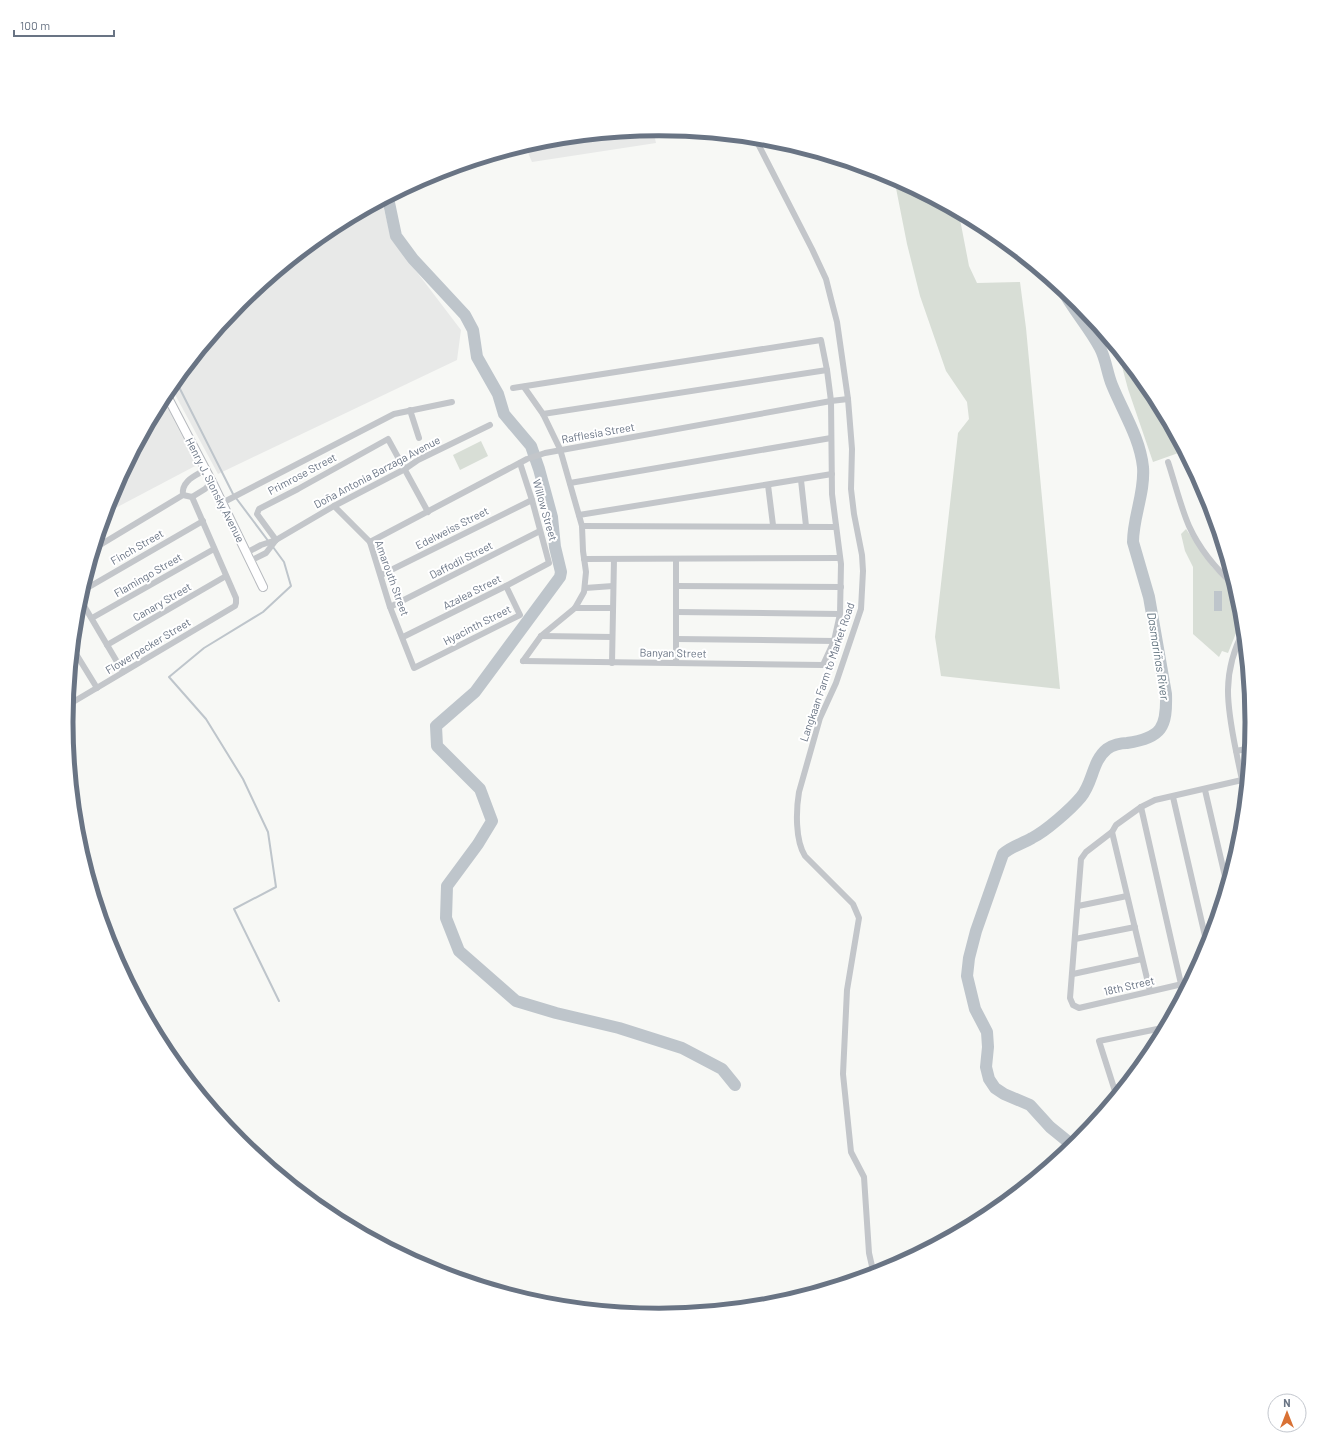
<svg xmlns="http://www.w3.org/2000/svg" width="1319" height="1445" font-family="Barlow,sans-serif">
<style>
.built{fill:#e8e9e8}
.green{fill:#d8ded6}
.water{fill:#bec5cb}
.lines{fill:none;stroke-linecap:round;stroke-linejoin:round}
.stream{stroke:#bec5cb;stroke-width:2}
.river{stroke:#bec5cb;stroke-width:12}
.secondary-casing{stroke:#b6b9be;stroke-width:10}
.street{stroke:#c3c6ca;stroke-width:6}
.secondary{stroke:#fff;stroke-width:8}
.labels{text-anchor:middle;stroke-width:4;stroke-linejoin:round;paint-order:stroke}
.street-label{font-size:11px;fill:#697484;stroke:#fff}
.water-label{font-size:12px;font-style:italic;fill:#647580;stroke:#fff}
.rim{fill:none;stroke:#697484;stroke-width:5}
</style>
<rect width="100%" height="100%" fill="#f7f8f5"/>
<g class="built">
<path d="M653,130l3,13 -124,19 -7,-16 19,-6z"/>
<path d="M382,201l9,37 70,92 -4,30 -239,114 -47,-87 69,-84 90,-74z"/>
<path d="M163,399l34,66 -91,48 5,-18z"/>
</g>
<g class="green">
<path d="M894,178l66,36h-1l10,52 8,17 43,-1 6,46 34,361 -119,-13 -6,-39 23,-204 11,-14 -2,-17 -21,-31 -26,-75 -13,-52z"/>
<path d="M1115,347l38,46 31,58 -31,11 -25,-73 -8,-30z"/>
<path d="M481,441l7,15 -28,14 -7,-15z"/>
<path d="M1186,529l26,38 25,26 2,5 1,25 -12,30 -6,-2 -3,6 -26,-23v-67l-8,-16 -4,-17z"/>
</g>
<rect class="water" x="1214" y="591" width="8" height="20"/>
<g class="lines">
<g class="stream">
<path d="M176,381l57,113 36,48"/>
<path d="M273,547l11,15 7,24 -28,26 -59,36 -35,29 37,42 37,60 25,53 8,55 -42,22 45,92"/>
</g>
<g class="river">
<path d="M388,198l8,38 17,23 52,56 8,15 4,27 21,37 6,20 27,32 8,23 13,48 3,30 6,25 -1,5 -85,115 -39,34 1,20 43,43 12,32 -14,23 -31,42 -1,32 13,33 57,50 40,12 63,15 63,20 40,21 13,16"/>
<path d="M1062,289c11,21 27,38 38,59 6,11 7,25 12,37 11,27 28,53 31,82 2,26 -10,50 -10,75l16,55 17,97c1,33 -4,44 -39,49 -6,0 -15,2 -20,6 -15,12 -14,34 -26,48 -10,12 -35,34 -49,41 -10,6 -20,8 -29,16l-27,77 -7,27 -2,18 8,33 12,23 1,15 -2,20 3,12 6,9 9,6 26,11 20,22 16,13 6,8"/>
</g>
<defs>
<path id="secondary" d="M166,394l46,88 51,105"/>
</defs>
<use href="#secondary" class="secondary-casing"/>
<g class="street">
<path d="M755,138l57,111 14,30 5,20 6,23 11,77 4,50 -1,40 3,25 8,41 1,16 -2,38 -25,74 -16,35 -21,74c-3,18 -4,48 6,64l48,48 6,14 -12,72 -4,84 8,78 13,25 5,76 5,22"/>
<path d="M513,388l308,-48 6,30 4,31 1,93 9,70 -1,50 -6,27 -11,24 -300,-4"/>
<path d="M410,410l9,28"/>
<path d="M543,414l284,-44"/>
<path d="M1168,462c7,21 12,43 21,64 10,22 28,44 46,60"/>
<path d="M801,480l5,46"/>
<path d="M570,483l261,-45"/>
<path d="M768,485l5,40"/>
<path d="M183,495c-2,-14 12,-19 22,-25"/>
<path d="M222,503l172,-89 58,-12"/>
<path d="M334,506l36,36 20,65 24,61 106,-53 -14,-29"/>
<path d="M579,515l253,-41"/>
<path d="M582,526l254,1"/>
<path d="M276,540l-19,-26 2,-5 39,-20 90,-50 40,73"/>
<path d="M370,542l157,-83 18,-6 286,-52 17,-2"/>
<path d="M95,548l88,-53 9,2 13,-8 7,-7"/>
<path d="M246,553l15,-8 15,-5 58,-34 71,-37 13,-9 72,-35"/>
<path d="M584,559l256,-1"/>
<path d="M250,561l16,-8 10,-13"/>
<path d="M381,575l151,-75"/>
<path d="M676,586l165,1"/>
<path d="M585,588l28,-2"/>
<path d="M82,591l121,-70"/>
<path d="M80,599l43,73"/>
<path d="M390,607l150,-76"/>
<path d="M575,608h38"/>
<path d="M676,612l164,2"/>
<path d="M92,618l122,-69"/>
<path d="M1244,630c-23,43 -17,76 -8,121 3,15 6,30 10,45"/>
<path d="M541,636l71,1"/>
<path d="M403,637l103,-51 43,-23 -17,-63 -12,-37"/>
<path d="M676,639l158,2"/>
<path d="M107,645l119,-69"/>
<path d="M73,649l24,39"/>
<path d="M523,661l18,-25 34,-28 9,-16 2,-20 -3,-21 -1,-25 -22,-77 -17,-35 -19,-27"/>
<path d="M612,663l2,-104"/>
<path d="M676,663v-104"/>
<path d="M68,705l167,-99 1,-3v-5l-44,-101"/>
<path d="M1236,751l15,-3"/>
<path d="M1205,790l22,95"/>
<path d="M1173,797l35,152"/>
<path d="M1141,807l40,177"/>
<path d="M1112,832l38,159"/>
<path d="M1078,906l49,-10"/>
<path d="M1075,939l60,-12"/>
<path d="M1073,974l69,-15"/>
<path d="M1191,982l-112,26 -6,-3 -3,-7 11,-139 5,-7 26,-20 4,-7 25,-18 14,-7 87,-20"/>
<path d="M1114,1088l11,-2"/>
<path d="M1118,1095l-4,-7 -15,-47 68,-14"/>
</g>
<use href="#secondary" class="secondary"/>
</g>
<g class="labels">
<g class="street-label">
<text transform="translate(598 433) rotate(-10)" y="4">Rafflesia Street</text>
<text transform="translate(377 472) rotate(-28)" y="4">Doña Antonia Barzaga Avenue</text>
<text transform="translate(302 474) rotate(-28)" y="4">Primrose Street</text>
<text transform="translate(215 490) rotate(63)" y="4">Henry J. Slonsky Avenue</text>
<text transform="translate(545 510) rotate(74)" y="4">Willow Street</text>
<text transform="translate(452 528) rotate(-27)" y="4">Edelweiss Street</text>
<text transform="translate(137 547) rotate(-30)" y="4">Finch Street</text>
<text transform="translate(461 560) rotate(-27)" y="4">Daffodil Street</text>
<text transform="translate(148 575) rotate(-30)" y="4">Flamingo Street</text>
<text transform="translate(392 578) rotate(70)" y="4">Amarouth Street</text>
<text transform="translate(472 592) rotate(-27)" y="4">Azalea Street</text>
<text transform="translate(162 602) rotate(-30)" y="4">Canary Street</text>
<text transform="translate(477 625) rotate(-27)" y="4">Hyacinth Street</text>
<text transform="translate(148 646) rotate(-31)" y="4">Flowerpecker Street</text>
<text transform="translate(673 653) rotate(1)" y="4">Banyan Street</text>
<text transform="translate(827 672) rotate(-71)" y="4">Langkaan Farm to Market Road</text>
<text transform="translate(1129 986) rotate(-13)" y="4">18th Street</text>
</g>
<g class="water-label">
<text transform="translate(1158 656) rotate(81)" y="4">Dasmariñas River</text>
</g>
</g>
<path d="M0 0H1319V1445H0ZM73 722a586 586 0 1 1 1172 0a586 586 0 1 1-1172 0Z" fill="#fff" fill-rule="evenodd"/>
<path class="rim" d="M73 722a586 586 0 1 1 1172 0a586 586 0 1 1-1172 0Z"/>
<g transform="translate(1287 1413)"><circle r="19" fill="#ffffff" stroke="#c3c7ce"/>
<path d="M0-3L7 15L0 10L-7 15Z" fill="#d97134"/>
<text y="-6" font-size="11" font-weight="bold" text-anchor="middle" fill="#697484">N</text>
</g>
<path d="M14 30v6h100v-6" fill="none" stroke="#697484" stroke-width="2"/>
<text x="20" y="30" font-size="12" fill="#697484" stroke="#ffffff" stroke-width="3" paint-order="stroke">100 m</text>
</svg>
